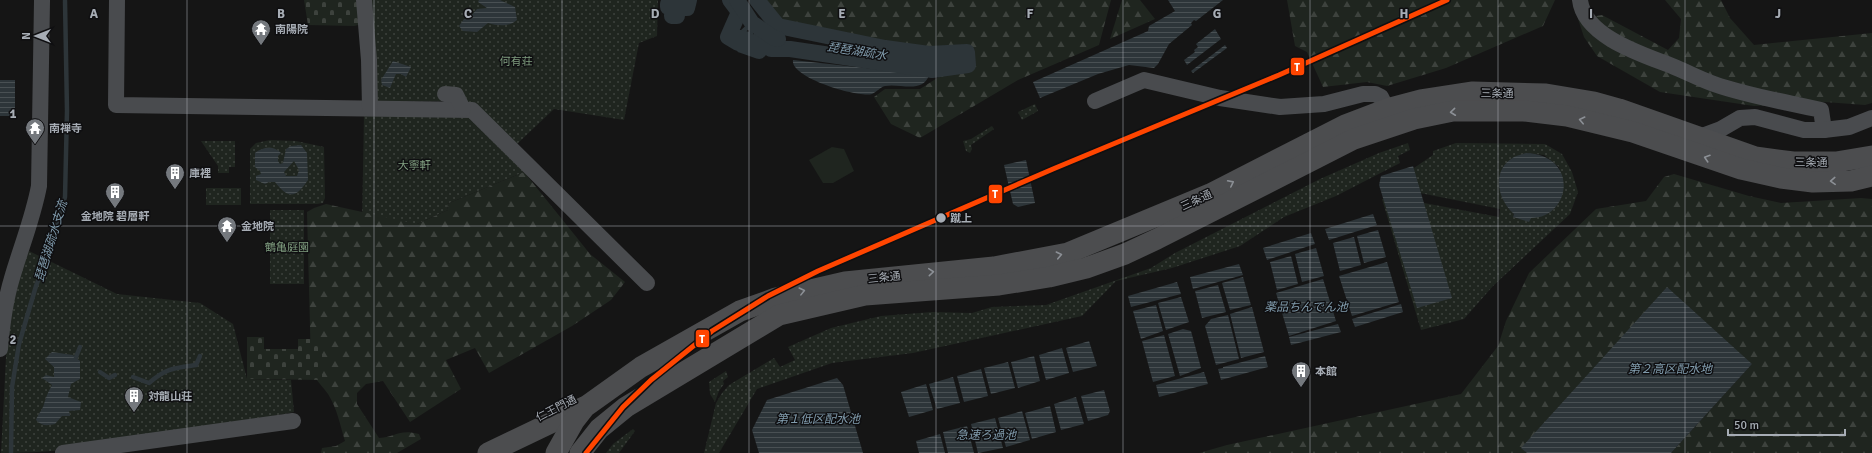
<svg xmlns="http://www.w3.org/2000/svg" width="1872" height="453" font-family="Signika,'Noto Sans JP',sans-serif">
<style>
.grass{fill:url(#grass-dots);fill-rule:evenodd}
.forest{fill:url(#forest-firs)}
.cemetery{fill:url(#cemetery-stones)}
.park{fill:#1f251f}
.water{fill:url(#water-rules);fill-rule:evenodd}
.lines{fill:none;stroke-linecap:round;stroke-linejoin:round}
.stream{stroke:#2d3539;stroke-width:4.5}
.canal{stroke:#2d3539;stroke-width:16}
.minor{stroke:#494b4e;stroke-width:16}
.major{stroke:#4c4d4f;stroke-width:21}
.metro-1-casing{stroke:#0f0f11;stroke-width:8}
.metro-1{stroke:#ff4500;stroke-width:5}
.oneway{stroke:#8c9096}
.grid{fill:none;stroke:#a7adb5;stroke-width:1;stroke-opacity:0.55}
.stop-dot{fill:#a7adb5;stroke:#0f0f11;stroke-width:1.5}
.labels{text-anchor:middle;stroke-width:3;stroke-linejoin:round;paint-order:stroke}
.poi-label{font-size:11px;font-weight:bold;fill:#a7adb5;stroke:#0f0f11;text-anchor:start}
.park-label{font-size:11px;fill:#809e80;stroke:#0f0f11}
.street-label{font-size:11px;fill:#a7adb5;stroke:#0f0f11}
.stop-label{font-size:11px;font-weight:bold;fill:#a7adb5;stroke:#0f0f11;text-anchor:start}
.water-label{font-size:12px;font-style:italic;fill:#819cad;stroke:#0f0f11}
.grid-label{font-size:13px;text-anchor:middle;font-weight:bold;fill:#a7adb5;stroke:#0f0f11;stroke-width:3;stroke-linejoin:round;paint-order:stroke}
.line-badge{stroke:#0f0f11;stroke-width:1.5}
.badge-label{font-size:11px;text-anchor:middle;font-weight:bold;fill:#fff}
</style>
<defs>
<pattern id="grass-dots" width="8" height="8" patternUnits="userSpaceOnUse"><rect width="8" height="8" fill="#1f251f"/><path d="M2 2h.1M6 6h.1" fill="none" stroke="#3d423d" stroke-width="1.8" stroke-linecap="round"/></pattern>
<pattern id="forest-firs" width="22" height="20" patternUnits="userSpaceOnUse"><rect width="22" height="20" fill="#1f251f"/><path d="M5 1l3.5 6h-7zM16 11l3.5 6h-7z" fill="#3d423d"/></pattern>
<pattern id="cemetery-stones" width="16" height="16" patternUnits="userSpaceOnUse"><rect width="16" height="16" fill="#1f251f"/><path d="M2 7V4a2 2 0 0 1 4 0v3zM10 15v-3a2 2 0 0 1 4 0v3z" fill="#3d423d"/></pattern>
<pattern id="water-rules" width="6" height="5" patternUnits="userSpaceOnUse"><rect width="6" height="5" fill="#2d3539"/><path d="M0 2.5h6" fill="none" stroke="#495053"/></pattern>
</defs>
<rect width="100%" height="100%" fill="#151515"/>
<g class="grass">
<path d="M364,0h294l-1,36 -18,7 -15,77 -70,-11 -37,35 -63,-43 -81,1z"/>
<path d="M1035,104l3,7 -16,9 -4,-8z"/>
<path d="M364,114l105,1 55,57 -77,32 1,6 -31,14 -55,1z"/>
<path d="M992,126l2,3 -23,16 1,4 -2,4 -4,-2 -3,-10 8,-2z"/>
<path d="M270,140l26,1 28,6 1,51 -2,5 -6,1h-67v-55l6,-6z"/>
<path d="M201,141h34v26h-6v6h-11v-7z"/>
<path d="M1408,143l2,7 -12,6 2,7 -64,33 -52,21 -44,29 -68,22 -56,13 -34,35 -169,37 -81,10 -75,26 -38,64h-15l12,-50 6,-10 7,-8 45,-27 6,9 15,-7 -7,-13 43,-19 50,-12 51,-4 40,1 20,-6 54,-2 105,-37 24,-15 145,-74 59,-26z"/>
<path d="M1456,143l89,1 17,10 10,18 6,20 -8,22 -77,72 -29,33 -43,11 -39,-131h21l96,18 1,-8 -105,-21 13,-16 25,-17v-4zM1526,153l18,2 15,12 4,21c-13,12 -30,38 -50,29l1,-3 -7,-7z"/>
<rect x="206" y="188" width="35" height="17"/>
<rect x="270" y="210" width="34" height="74"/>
<path d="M29,251l88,43 83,9 33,21 14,55 44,1 3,32c-97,18 -194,41 -293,41l7,-134 10,-42z"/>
<path d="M726,371l2,6 -5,4 1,3 -5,7 -4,11 -5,-8 -1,-12z"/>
<path d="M633,429l2,2 -16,22h-13l7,-9z"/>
</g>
<g class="forest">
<path d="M761,0h350l-12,45 -81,35 -98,58 -29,-14 -17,-27 11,-8h35l25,-16 25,-6 -2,-17 -39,3 -116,-20 -34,-9z"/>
<path d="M1122,0h18l15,19 -45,20z"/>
<path d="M1287,0h268l-12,26 -97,42 -59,18 -20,-4 -44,5 -16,-35 -12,-6z"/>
<path d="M1665,0h56l9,18 24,27 118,-12v70l-7,2 -40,-3 -71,4 -94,-14 -63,-36 -13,-19 -6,-18 24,-4 66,35 11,-12 2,-19z"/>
<path d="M524,172l66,82 35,28 -14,18 -39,26 -83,47 -14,-25 -29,12 15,29 -51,33 -27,-41 -17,3 -9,9v11l22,34c18,-1 19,-9 40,-4l2,5 -24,14h-76l1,-5 14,-2 9,-5c-5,-16 -8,-33 -17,-47 -9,-13 -13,-12 -17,-29l-4,-153 7,-4 12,-4 91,20 31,-14 -1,-6z"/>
<path d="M1674,174l75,22 32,7 80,-5 11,1v254h-201l81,-89 -230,84 5,5h-328l28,-8 234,-51 37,-48 8,-25 23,-48 67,-64 50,-8 18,-24z"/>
</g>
<g class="cemetery">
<path d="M304,0h52l7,24 -9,2 -46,-1z"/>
<path d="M247,337h17v12h34v-10h24v41l-75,-1z"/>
</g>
<path class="park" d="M832,147l12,2 10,22 -21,12h-10l-14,-23z"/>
<g class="water">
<path d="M479,0h21l15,7 2,13c-8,7 -19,6 -29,3l-11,9 -14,-1 -4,-5 5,-7h4l9,-10 10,-1 -9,-6z"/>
<path d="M1168,0h55l-27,21 -2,-1 -3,3 1,2 -23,19 -11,20 -4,4 -25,-3 -31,9 -58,24 -7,-16 115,-51 1,-5 26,-15z"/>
<path d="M1215,29l6,10 -34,26 -3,-5 11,-8 -1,-2 4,-3 -2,-3z"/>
<path d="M1225,45l2,3 -34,25 -2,-2z"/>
<path d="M793,60l136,15c-6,19 -29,8 -44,11 -5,1 -8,6 -13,8 -13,4 -82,-16 -79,-34z"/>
<path d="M393,61l18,6 -5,10 -5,-3h-5l-6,14 -8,-3 -1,-5z"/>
<rect x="0" y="80" width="15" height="36"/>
<path d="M301,145l6,8 1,27c-12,18 -19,20 -33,2h-6l-4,2 -9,-4v-4l5,-2 -1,-3 -5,-4v-14c7,-6 19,-8 26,0l-3,3v5l2,3 3,-1 3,-14 5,-3zM294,161l5,9 -2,6h-11l-2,-4z"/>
<path d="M1526,153c54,2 45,65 5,65l-2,4 -16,-5 1,-3c-17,-15 -23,-44 0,-57 4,-2 9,-3 12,-4z"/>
<path d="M1026,160l9,43 -17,4 -5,-3 -9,-39z"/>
<path d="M1413,166l39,132 -35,10 -38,-123 2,-9z"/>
<path d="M1373,214l4,11 -48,15 -4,-11z"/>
<path d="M1378,230l8,27 -22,6 -7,-27z"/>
<path d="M1311,233l4,11 -48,16 -4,-12z"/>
<path d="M1354,237l7,28 -21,6 -7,-28z"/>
<path d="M1316,248l8,28 -22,6 -7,-28z"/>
<path d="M1291,256l7,28 -21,6 -7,-28z"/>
<path d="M1387,262l12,40 -47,14 -13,-40z"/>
<path d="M1239,264l4,11 -50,14 -3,-12z"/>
<path d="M1243,277l8,28 -21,5 -8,-27z"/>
<path d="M1323,279l13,42 -47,15 -13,-43z"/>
<path d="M1177,282l4,12 -50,13 -3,-11z"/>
<path d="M1218,285l8,27 -24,6 -7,-27z"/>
<path d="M1667,287l85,77 -81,89h-144l-6,-5z"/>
<path d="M1181,297l8,25 -23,8 -8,-27z"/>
<path d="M1401,304l2,8 -48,15 -3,-8z"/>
<path d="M1156,305l7,26 -22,8 -8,-28z"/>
<path d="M1252,307l12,45 -23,6 -11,-44z"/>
<path d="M1228,315l11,44 -23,6 -11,-39 6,-7z"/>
<path d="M1338,324l3,8 -50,13 -2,-8z"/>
<path d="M1183,329l8,2 10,37 -21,8 -12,-42z"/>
<path d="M1164,335l11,41 -22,6 -11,-41z"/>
<path d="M1089,341l8,25 -24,6 -7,-24z"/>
<path d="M1062,348l7,25 -23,7 -7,-25z"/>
<path d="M52,352l21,3 7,6v18l-9,5 -3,13 13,5 -1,8 -11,1 1,5h-8l-7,8c-9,2 -13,2 -19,-4 2,-6 7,-11 8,-16 2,-7 4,-12 8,-19l-10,-7 4,-3 8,2v-10l-9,-8z"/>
<path d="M1034,356l6,25 -22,7 -7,-26z"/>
<path d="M1265,356l3,11 -47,13 -3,-11 5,-1v-1z"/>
<path d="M1008,362l7,26 -24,6 -7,-26z"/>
<path d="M981,369l7,27 -24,6 -7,-26z"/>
<path d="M1204,372l4,12 -49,13 -3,-12z"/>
<path d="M953,377l7,26 -23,6 -8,-25z"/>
<path d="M837,378l6,7 20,68h-104l-7,-23 15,-30z"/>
<path d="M926,384l7,26 -24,7 -8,-25z"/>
<path d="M1104,390l6,21 -2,4 -20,6 -7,-25z"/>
<path d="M1076,397l8,27 -23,6 -7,-26z"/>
<path d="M1050,406l6,26 -24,7 -7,-26z"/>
<path d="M1022,411l8,29 -24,7 -8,-29z"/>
<path d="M995,418l8,30 -25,5 -7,-29z"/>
<path d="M967,426l7,27h-26l-5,-21z"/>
<path d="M940,434l5,19h-26l-3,-12z"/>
</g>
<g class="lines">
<g class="stream">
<path d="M735,42l3,-6 14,-13"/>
<path d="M746,47l4,-6 2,-18"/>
<path d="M76,357l4,-10"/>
<path d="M100,372l9,6 6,-3"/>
<path d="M133,377l16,6c17,-15 25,-15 47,-18l4,-9"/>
<path d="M11,453l1,-66 7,-43 17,-58 14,-36 15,-53 2,-86 -2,-110"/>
</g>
<g class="canal">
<path d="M686,0l-1,4h-17v3h5l-1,9h5l-1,-8h11l2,-8"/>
<path d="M730,0l9,12 -11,25 10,6 3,-5 4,1 -3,6 17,6 -4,-9 6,-2 10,9h19l142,21 36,-5 -1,-13 -38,2 -44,-6 -107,-22 -21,-26"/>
<path d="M737,0l15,23 22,15 4,1"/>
</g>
<g class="minor">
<path d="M117,0l-1,105 356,5 175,173"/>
<path d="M364,0l5,60 1,48"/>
<path d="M1580,0c4,37 64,55 92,66 15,6 28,13 42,18 34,12 72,18 107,26l3,20"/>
<path d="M445,94l11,1 7,14"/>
<path d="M1095,101l49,-21 76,18 60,9 44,-3 39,-10h12l6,3 6,12"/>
<path d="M1694,139l27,-10 19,-11 15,-1 49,13h20l25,-3 23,-9"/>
<path d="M0,349c2,-24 5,-48 12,-71 9,-31 21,-60 27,-92l3,-185"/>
<path d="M63,453l230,-32"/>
</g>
<g class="major">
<path d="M488,453l96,-46"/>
<path d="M556,453l18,-32 11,-14 56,-40 99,-56 36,-13 69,-16 149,-15 74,-14 142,-59 135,-69 42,-16 34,-9 52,-8 73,2 48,8 25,7 136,48 38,5h43l36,-6"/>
<path d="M580,453l19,-24 27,-22 153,-92 86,-20 134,-10 50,-8 37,-9 39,-14 32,-15 197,-100 60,-20 39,-8h71l43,5 66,16 108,37 40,9 32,4 38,-1 21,-5"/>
</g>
<defs>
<path id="metro-1" d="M586,453l37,-46 28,-27 61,-49 56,-35 50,-25 235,-102 226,-94 168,-75"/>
</defs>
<use href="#metro-1" class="metro-1-casing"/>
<use href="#metro-1" class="metro-1"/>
</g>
<defs><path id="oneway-chevron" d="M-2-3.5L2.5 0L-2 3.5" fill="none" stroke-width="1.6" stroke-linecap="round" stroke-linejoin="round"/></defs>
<g class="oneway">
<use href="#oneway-chevron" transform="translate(1453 112) rotate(174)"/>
<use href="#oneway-chevron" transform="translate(1582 120) rotate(-167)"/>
<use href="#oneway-chevron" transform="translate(1707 158) rotate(-162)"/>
<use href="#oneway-chevron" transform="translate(1833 181) rotate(177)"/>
<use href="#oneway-chevron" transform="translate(1231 183) rotate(-27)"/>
<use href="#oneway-chevron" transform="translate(1059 255) rotate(-13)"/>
<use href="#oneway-chevron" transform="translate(931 272) rotate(-5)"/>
<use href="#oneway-chevron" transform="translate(802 291) rotate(-14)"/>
</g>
<path class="grid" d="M187,0v453M374,0v453M562,0v453M749,0v453M936,0v453M1123,0v453M1310,0v453M1498,0v453M1685,0v453M0,226h1872"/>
<defs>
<symbol id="temple-pin" viewBox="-11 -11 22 30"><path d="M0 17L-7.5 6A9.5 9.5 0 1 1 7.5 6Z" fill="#74787d" stroke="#0f0f11"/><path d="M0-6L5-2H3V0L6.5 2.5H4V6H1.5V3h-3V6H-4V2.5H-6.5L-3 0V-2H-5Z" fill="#fff"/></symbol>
<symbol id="building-pin" viewBox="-11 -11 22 30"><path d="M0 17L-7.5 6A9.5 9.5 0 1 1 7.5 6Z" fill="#74787d" stroke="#0f0f11"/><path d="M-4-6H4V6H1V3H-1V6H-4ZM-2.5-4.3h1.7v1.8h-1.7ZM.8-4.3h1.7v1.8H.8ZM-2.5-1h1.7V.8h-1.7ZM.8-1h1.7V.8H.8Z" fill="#fff"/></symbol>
</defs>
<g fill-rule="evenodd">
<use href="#temple-pin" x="250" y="18" width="22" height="30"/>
<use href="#temple-pin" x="24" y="117" width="22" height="30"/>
<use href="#building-pin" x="164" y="162" width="22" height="30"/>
<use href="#building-pin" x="104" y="181" width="22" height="30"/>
<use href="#temple-pin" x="216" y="215" width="22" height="30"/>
<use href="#building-pin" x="1290" y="360" width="22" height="30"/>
<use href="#building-pin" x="123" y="385" width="22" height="30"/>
</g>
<circle class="stop-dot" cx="941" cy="218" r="5.5"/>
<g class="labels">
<g class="poi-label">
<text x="275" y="33">南陽院</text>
<text x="49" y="132">南禅寺</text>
<text x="189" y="177">庫裡</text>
<text x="115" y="220" text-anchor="middle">金地院 碧層軒</text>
<text x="241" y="230">金地院</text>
<text x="1315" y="375">本館</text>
<text x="148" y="400">対龍山荘</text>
</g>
<g class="park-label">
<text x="516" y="65">何有荘</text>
<text x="414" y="169">大寧軒</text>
<text x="287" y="251">鶴亀庭園</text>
</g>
<g class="street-label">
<text transform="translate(1497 93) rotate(1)" y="4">三条通</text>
<text transform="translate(1811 162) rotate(1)" y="4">三条通</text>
<text transform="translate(1196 200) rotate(-25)" y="4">三条通</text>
<text transform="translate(884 277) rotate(-6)" y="4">三条通</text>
<text transform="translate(556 408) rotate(-27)" y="4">仁王門通</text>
</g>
<g class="stop-label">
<text x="950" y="222">蹴上</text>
</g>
<g class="water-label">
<text transform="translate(857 51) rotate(9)" y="4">琵琶湖疏水</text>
<text transform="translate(51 241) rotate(-73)" y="4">琵琶湖疏水支流</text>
<text x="1306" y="311">薬品ちんでん池</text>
<text x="1670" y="373">第２高区配水地</text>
<text x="818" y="423">第１低区配水池</text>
<text x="986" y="439">急速ろ過池</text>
</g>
</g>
<g class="grid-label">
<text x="94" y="18">A</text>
<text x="281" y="18">B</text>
<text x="468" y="18">C</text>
<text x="655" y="18">D</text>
<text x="842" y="18">E</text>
<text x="1030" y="18">F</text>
<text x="1217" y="18">G</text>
<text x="1404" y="18">H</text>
<text x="1591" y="18">I</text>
<text x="1778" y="18">J</text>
<text x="13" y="118">1</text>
<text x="13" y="344">2</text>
</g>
<g class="line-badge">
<rect x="1290" y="57" width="15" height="19" rx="4" fill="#ff4500"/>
<rect x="988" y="184" width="15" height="20" rx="4" fill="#ff4500"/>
<rect x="695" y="329" width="15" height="19" rx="4" fill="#ff4500"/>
</g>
<g class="badge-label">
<text x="1297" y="71">T</text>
<text x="995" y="198">T</text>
<text x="702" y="343">T</text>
</g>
<g transform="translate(36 36) rotate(270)" stroke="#0f0f11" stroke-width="3" paint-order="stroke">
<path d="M0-3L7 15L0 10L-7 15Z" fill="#a7adb5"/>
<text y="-6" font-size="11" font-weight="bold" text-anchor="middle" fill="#a7adb5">N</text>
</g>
<path d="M1728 429v6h117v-6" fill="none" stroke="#a7adb5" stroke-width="2"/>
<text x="1734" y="429" font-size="12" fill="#a7adb5" stroke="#0f0f11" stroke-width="3" paint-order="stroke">50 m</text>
</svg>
